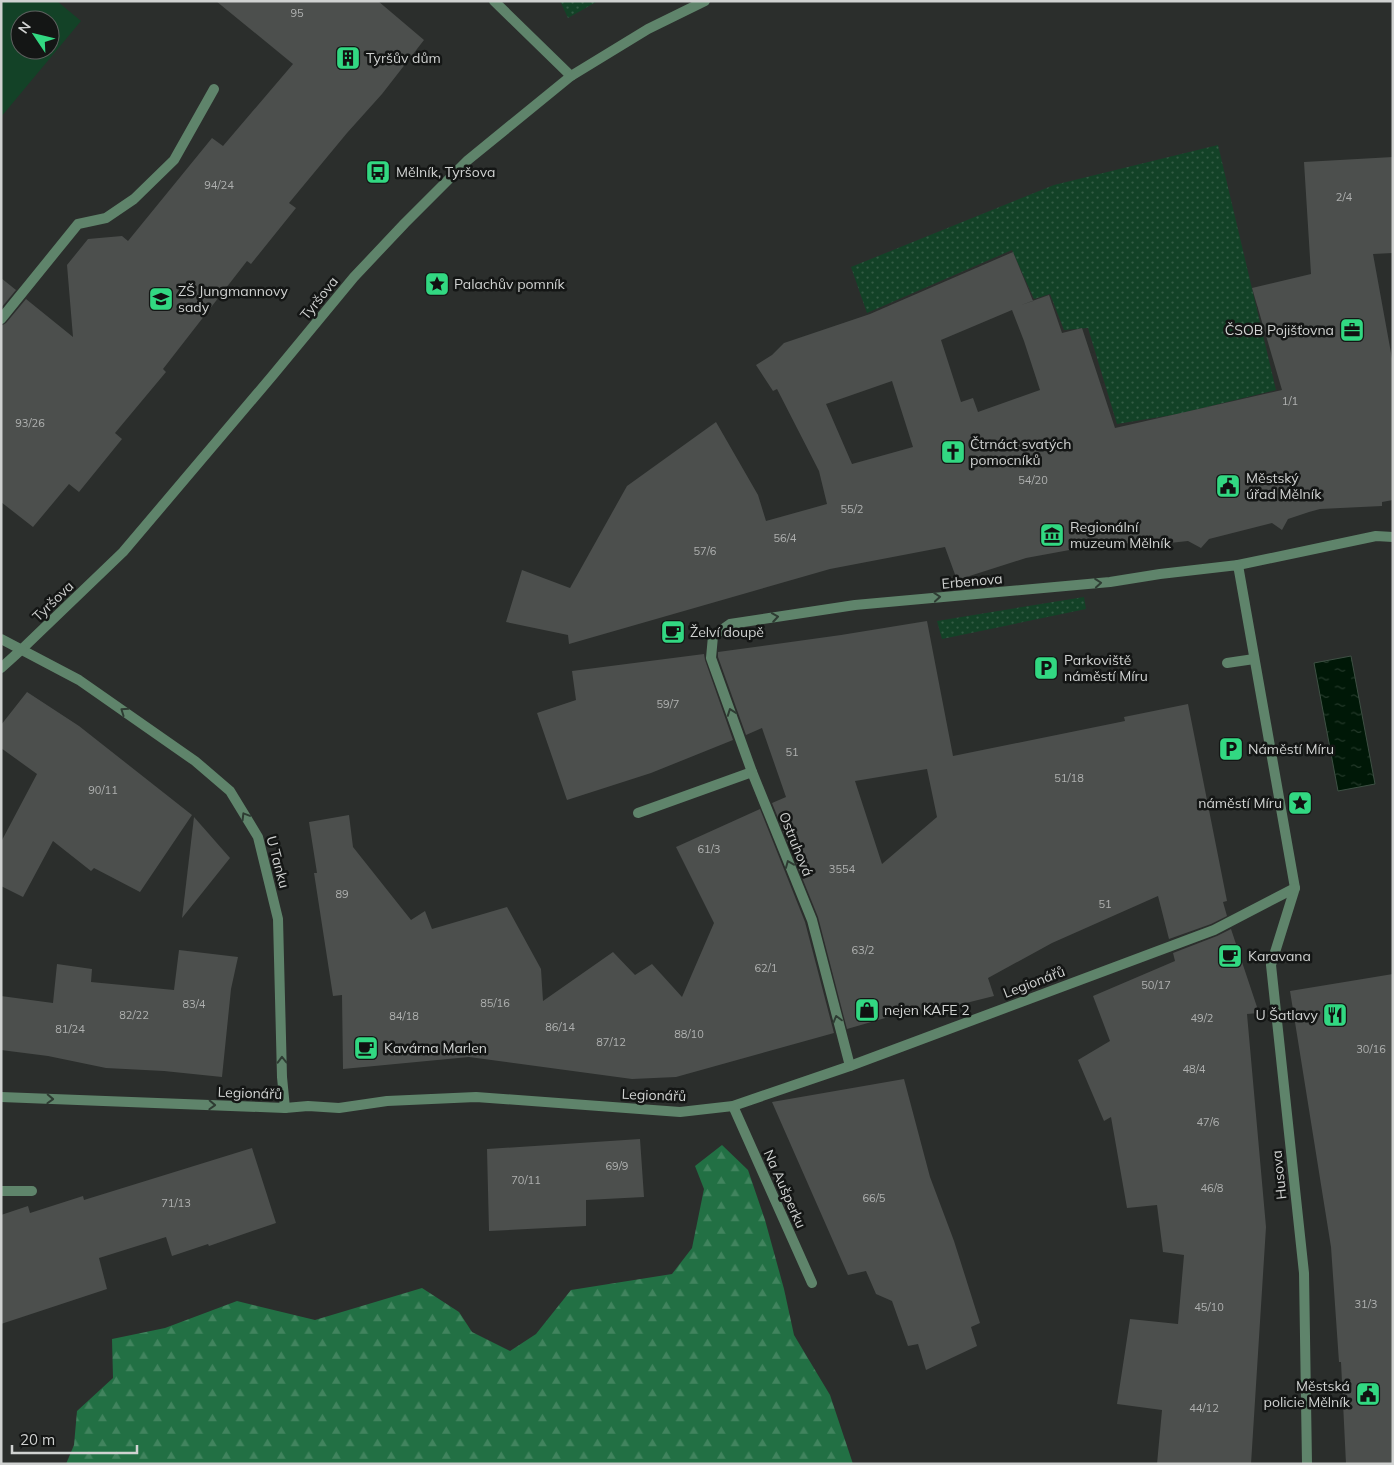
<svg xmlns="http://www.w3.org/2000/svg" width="1394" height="1465" font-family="Mulish,sans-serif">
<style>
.grass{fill:url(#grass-dots)}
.forest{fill:url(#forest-firs)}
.pitch{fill:#134227;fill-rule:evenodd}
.water{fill:url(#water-ripples);stroke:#3e5044}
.building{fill:#4c4f4d;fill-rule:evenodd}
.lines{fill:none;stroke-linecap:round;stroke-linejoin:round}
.service{stroke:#5f846b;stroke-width:10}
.pedestrian{stroke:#5f846b;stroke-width:10}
.minor{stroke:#5f846b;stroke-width:10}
.tertiary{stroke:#5f846b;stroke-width:10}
.oneway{stroke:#2e3c33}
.labels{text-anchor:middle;stroke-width:5;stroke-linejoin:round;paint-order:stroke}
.number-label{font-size:11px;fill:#afb1b0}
.poi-label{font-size:14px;fill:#d0d2d1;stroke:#141615;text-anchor:start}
.street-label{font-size:14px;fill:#d0d2d1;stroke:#141615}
</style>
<defs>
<pattern id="grass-dots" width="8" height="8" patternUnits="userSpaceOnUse" patternTransform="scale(1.25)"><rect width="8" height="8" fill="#134227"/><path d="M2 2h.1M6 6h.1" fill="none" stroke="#345c45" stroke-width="1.8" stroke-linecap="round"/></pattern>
<pattern id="forest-firs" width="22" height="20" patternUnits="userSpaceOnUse" patternTransform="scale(1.25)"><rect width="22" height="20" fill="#227044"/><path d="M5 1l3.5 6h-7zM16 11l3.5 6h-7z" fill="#41845e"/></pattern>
<pattern id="water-ripples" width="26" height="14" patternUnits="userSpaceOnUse" patternTransform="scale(1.25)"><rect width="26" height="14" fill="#001807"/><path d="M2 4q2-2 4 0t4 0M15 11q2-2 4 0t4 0" fill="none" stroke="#24392a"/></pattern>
</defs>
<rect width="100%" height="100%" fill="#2b2e2c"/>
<g class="grass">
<path d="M560,1h38l-30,17z"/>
<path d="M1218,145l58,245 -98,24 -61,10 -29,-96 -24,2 -14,-36 -16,5 -22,-49 -145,63 -16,-46 203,-82z"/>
<path d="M1084,597l2,12 -144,30 -5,-18z"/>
</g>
<path class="forest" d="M722,1145l26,25 17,50 19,69 10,46 36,60 23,69h-787l8,-19 3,-34 36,-33 -1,-39 53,-11 72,-27 78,19 107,-32 37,24 13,20 38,19 26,-17 35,-44 101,-16 20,-26 12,-59 -9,-23z"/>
<path class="pitch" d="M1,1h56l24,20 -80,96zM20,20h30v30h-30z"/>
<path class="water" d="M1351,656l24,128 -37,7 -24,-128z"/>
<g class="building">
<path d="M216,1h162l46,39 -42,54 -35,39 -58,70 7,5 -45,56 -4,-3 -84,108 3,3 -51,61 7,6 -43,53 -10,-8 -36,43 -32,-25v-176l5,-3 20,-24 47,38 -6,-72 21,-26 34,-3 6,5 84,-103 11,8 70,-82z"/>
<path d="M1393,157v96l-20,1 20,110v136l-11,2v4l-62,3 -11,3 -21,7 -6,11 -10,-7 -63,16 -8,9 -13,-7 -28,3 -1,-4 -84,9 -49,9 -69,22 -12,-33 -115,22 -261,75 -1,-9 -62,-13 16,-52 48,18 57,-102 89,-64 42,73 8,26 61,-17 -8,-33 -42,-82 -4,2 -17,-26 16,-10 12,-12 86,-29 143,-62 20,49 -12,4 28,-10 13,38 20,-5 33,100 167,-38 -30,-102 59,-14 -7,-112zM1012,310l12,31 16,49 -62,22 -5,-14 -12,4 -20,-62zM892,381l21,66 -61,17 -26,-60z"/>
<path d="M1,278l15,12 -15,18z"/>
<path d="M927,621l26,135 172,-35 -1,-4 64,-13 39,197 -4,1 4,14 -16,8 -42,15 -11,-43 -106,47 -64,35 6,18 -72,18 -2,-6 -73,21 -29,-112 -46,-114 14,-6 -24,-69 -16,7 -28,-78v-5l123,-17zM927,769l10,48 -55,47 -27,-83z"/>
<path d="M704,654l1,6 28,80 -82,33 -84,27 -30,-87 39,-13 -4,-29z"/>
<path d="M27,692l52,34 113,89 -52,77 -46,-24 -3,3 -38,-30 -30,56 -22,-11v-44l36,-68 -36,-26v-23z"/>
<path d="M760,809l45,113 29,111 -158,44 -44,2 -163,-22 -126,12 -1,-74 -9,1 -19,-123h3l-8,-51 40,-7 4,32 58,73 14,-9 7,18 75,-22 34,62 2,32 70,-49 22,23 17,-11 30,33 32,-74 -38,-76z"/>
<path d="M194,817l36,41 -48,60z"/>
<path d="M1231,929l28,84 -12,1 19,213 -15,237h-94l5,-54 -45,-6 13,-85 48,5 6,-69 -21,-3 -6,-47 -30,3 -16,-91 -7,4 -26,-61 32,-19 -17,-45 82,-35 -2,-8 44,-17z"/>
<path d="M179,950l59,7 -7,32 -9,88 -58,-6 -58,-3 -58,-12 -47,-6v-54l52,7 4,-39 35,5 -1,13 83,8z"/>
<path d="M1393,974v490h-47l-5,-102h-2l-8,-115 -41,-256z"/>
<path d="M904,1079l26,98 24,64 26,82 -9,4 6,19 -51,24 -8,-26 -10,2 -16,-45 -16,-7 -10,-23 -18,4 -76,-173z"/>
<path d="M640,1139l4,58 -58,3v26l-97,5 -2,-82z"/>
<path d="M252,1148l24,75 -67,23 -1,-2 -36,12 -6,-19 -67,21 8,31 -106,35v-109l27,-9 2,7 53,-17 1,4z"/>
</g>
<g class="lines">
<g class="service">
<path d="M494,1l77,75"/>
<path d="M1,319l77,-95 28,-6 28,-19 40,-39 40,-71"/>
<path d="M1227,663l27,-4"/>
<path d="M638,813l114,-41"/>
<path d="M1,1191h31"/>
</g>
<path class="pedestrian" d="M1238,565l138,-29 17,1"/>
<g class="minor">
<path d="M1,639l78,41 116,81 35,30 28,46 20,82 4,158 3,31"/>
<path d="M22,649l101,-97 150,-177 81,-98 51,-54 63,-63 103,-84 77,-47 57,-28"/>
<path d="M850,1066l-38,-146 -60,-148 -41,-114 2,-22 17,-12 125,-19 255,-23 50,-8 78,-9 57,323 -24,77 33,308 3,191"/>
<path d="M1,1097l284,11 23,-2 31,2 48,-7 89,-4 204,15 53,-6 117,-40 364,-136 81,-42"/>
<path d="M733,1106l79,177"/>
</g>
<path class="tertiary" d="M1,668l21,-19"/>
</g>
<defs><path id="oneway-chevron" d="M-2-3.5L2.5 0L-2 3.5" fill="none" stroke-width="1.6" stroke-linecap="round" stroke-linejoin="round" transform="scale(1.25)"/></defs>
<g class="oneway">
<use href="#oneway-chevron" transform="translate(1098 583) rotate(-5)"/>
<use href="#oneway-chevron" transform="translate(937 597) rotate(-5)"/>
<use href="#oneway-chevron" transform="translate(775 617) rotate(-9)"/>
<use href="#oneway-chevron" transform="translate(124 711) rotate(-145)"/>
<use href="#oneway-chevron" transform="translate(731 712) rotate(-110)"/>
<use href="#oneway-chevron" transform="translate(245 816) rotate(-121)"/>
<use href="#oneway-chevron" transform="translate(789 864) rotate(-112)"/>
<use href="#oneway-chevron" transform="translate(837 1019) rotate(-105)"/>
<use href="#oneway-chevron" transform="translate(282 1060) rotate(-91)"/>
<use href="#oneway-chevron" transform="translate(50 1099) rotate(2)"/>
<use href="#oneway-chevron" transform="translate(212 1105) rotate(2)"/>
</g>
<defs>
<symbol id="building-square" viewBox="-11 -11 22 22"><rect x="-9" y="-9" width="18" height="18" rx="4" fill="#32d882" stroke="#141615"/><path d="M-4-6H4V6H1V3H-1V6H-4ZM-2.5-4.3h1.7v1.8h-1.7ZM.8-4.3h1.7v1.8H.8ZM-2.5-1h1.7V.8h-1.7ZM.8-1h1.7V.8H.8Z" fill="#111"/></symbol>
<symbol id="bus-square" viewBox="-11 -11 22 22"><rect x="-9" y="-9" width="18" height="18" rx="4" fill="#32d882" stroke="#141615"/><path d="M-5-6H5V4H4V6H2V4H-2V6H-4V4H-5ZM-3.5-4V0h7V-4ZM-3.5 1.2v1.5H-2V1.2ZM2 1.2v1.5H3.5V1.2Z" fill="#111"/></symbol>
<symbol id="sight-square" viewBox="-11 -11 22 22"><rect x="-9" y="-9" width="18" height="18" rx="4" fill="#32d882" stroke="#141615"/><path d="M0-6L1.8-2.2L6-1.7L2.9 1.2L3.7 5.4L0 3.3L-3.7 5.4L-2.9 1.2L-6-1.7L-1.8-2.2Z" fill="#111"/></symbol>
<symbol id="school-square" viewBox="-11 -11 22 22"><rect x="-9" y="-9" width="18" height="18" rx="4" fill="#32d882" stroke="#141615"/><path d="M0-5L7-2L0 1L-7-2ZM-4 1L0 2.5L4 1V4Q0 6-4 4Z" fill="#111"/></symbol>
<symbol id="office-square" viewBox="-11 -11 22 22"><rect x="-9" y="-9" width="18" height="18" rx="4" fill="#32d882" stroke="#141615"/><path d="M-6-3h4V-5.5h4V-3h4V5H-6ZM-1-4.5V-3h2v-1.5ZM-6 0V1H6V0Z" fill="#111"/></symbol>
<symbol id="church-square" viewBox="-11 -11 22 22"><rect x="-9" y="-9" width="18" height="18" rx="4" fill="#32d882" stroke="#141615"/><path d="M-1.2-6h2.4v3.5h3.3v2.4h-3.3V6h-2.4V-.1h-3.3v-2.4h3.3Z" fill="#111"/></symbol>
<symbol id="civic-square" viewBox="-11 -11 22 22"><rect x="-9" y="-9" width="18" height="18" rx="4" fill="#32d882" stroke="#141615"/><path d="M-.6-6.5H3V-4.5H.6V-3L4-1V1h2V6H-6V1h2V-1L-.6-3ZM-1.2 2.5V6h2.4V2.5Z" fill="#111"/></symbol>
<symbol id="museum-square" viewBox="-11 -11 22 22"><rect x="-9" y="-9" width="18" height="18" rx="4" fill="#32d882" stroke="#141615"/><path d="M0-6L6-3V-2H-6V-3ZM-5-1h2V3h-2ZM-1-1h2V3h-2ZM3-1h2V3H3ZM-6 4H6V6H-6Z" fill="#111"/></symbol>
<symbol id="cafe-square" viewBox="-11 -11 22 22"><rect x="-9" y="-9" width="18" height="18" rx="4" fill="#32d882" stroke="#141615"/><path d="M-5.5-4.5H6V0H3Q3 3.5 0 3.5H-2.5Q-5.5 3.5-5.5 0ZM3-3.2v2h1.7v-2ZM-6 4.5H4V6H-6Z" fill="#111"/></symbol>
<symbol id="parking-square" viewBox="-11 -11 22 22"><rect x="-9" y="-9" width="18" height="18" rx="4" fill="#32d882" stroke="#141615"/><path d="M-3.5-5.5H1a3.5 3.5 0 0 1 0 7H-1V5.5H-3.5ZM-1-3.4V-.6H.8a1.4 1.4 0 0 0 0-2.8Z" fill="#111"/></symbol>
<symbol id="shop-square" viewBox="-11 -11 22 22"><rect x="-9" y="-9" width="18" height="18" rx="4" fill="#32d882" stroke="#141615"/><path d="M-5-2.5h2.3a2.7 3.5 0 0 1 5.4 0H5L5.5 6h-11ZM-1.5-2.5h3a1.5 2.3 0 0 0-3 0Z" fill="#111"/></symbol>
<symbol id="restaurant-square" viewBox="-11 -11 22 22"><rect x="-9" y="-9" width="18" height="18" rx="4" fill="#32d882" stroke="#141615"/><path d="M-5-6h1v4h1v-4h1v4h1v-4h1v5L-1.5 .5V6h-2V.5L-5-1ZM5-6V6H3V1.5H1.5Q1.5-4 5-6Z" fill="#111"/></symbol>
</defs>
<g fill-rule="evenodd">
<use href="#building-square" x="334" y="44" width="28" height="28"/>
<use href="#bus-square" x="364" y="158" width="28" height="28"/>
<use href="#sight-square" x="423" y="270" width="28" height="28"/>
<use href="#school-square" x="147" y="285" width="28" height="28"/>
<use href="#office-square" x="1338" y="316" width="28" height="28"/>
<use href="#church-square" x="939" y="438" width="28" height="28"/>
<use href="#civic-square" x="1214" y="472" width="28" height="28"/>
<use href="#museum-square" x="1038" y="521" width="28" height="28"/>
<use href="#cafe-square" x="659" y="618" width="28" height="28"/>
<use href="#parking-square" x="1032" y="654" width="28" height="28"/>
<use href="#parking-square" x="1217" y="735" width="28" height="28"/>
<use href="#sight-square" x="1286" y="789" width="28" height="28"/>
<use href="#cafe-square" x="1216" y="942" width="28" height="28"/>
<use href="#shop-square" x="853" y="996" width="28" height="28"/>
<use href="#restaurant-square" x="1321" y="1001" width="28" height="28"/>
<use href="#cafe-square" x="352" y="1034" width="28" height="28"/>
<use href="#civic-square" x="1354" y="1380" width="28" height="28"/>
</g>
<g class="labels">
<g class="number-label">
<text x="297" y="17">95</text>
<text x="219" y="189">94/24</text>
<text x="1344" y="201">2/4</text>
<text x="1290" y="405">1/1</text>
<text x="30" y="427">93/26</text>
<text x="1033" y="484">54/20</text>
<text x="852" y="513">55/2</text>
<text x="785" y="542">56/4</text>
<text x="705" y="555">57/6</text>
<text x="668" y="708">59/7</text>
<text x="792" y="756">51</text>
<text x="1069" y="782">51/18</text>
<text x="103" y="794">90/11</text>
<text x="709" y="853">61/3</text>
<text x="842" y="873">3554</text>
<text x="342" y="898">89</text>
<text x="1105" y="908">51</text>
<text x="863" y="954">63/2</text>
<text x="766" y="972">62/1</text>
<text x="1156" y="989">50/17</text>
<text x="495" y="1007">85/16</text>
<text x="194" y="1008">83/4</text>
<text x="134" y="1019">82/22</text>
<text x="404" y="1020">84/18</text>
<text x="1202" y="1022">49/2</text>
<text x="560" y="1031">86/14</text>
<text x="70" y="1033">81/24</text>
<text x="689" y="1038">88/10</text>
<text x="611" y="1046">87/12</text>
<text x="1371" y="1053">30/16</text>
<text x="1194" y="1073">48/4</text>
<text x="1208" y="1126">47/6</text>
<text x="617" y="1170">69/9</text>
<text x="526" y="1184">70/11</text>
<text x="1212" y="1192">46/8</text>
<text x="874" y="1202">66/5</text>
<text x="176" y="1207">71/13</text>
<text x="1366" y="1308">31/3</text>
<text x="1209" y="1311">45/10</text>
<text x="1204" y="1412">44/12</text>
</g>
<g class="poi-label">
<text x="366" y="63">Tyršův dům</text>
<text x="396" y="177">Mělník, Tyršova</text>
<text x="454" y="289">Palachův pomník</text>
<text x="178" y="296">ZŠ Jungmannovy<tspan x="178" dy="16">sady</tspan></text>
<text x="1334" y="335" text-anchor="end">ČSOB Pojišťovna</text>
<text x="970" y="449">Čtrnáct svatých<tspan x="970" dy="16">pomocníků</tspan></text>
<text x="1246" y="483">Městský<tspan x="1246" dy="16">úřad Mělník</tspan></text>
<text x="1070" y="532">Regionální<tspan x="1070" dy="16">muzeum Mělník</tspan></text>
<text x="690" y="637">Želví doupě</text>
<text x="1064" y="665">Parkoviště<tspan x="1064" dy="16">náměstí Míru</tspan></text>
<text x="1248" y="754">Náměstí Míru</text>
<text x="1282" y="808" text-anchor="end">náměstí Míru</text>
<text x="1248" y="961">Karavana</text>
<text x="884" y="1015">nejen KAFE 2</text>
<text x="1318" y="1020" text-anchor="end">U Šatlavy</text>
<text x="384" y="1053">Kavárna Marlen</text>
<text x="1350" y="1391" text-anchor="end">Městská<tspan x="1350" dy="16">policie Mělník</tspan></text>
</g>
<g class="street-label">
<text transform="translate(319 298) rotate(-51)" y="5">Tyršova</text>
<text transform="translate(972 581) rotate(-5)" y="5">Erbenova</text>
<text transform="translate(53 601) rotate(-44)" y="5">Tyršova</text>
<text transform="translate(796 844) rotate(68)" y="5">Ostruhová</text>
<text transform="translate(278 862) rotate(75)" y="5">U Tanku</text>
<text transform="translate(1034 982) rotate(-21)" y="5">Legionářů</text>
<text transform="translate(250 1093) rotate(2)" y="5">Legionářů</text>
<text transform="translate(654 1095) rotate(2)" y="5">Legionářů</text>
<text transform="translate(1279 1175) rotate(-96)" y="5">Husova</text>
<text transform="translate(785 1189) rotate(66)" y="5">Na Aušperku</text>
</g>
</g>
<rect width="1394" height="1465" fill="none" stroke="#d0d2d1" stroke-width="5"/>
<g transform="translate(35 35) rotate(305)"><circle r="24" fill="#141615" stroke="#5f6160"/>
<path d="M0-4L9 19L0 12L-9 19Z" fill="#32d882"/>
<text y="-8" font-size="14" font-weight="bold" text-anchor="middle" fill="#d0d2d1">N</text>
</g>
<path d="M12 1445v8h125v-8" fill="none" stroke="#d0d2d1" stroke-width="2.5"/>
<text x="20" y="1445" font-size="15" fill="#d0d2d1" stroke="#141615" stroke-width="4" paint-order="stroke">20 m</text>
</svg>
